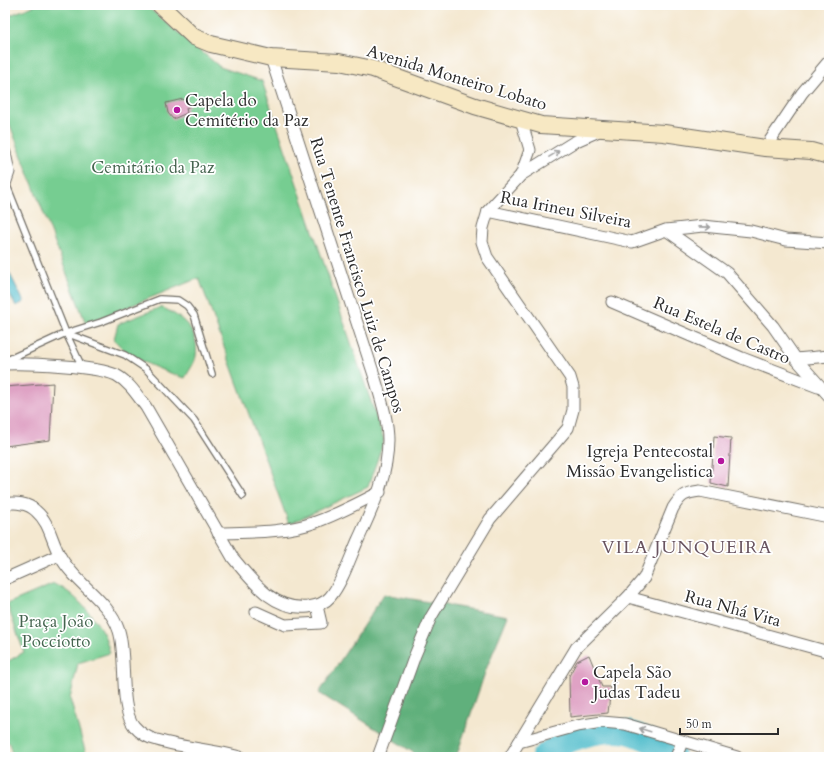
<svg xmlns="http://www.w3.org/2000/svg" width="834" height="762" font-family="Cardo,serif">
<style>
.green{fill:#76cd91;stroke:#507c5e}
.forest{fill:#60b07b;stroke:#466e53}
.water{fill:#52becc;stroke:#3e747c}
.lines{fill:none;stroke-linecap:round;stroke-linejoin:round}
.river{stroke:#52becc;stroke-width:24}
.building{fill:#dfa2c4}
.lane-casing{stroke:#716d65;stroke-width:8}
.street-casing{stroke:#716d65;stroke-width:13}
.secondary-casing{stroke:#716d65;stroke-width:18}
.lane{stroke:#fff;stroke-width:5.5}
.street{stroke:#fff;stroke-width:11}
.secondary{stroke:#f7e8c3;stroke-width:16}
.oneway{stroke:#a0a0a0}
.poi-dot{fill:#b5179e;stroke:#fff;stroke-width:1.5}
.labels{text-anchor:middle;stroke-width:3.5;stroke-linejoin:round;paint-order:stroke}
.street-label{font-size:17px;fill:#2b2b2b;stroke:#fff}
.poi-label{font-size:17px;fill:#2b2b2b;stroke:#fff;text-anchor:start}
.park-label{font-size:17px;fill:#45644f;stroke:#fff}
.neighbourhood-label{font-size:18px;letter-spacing:1px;fill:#6a5561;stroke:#fff}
</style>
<rect width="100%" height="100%" fill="#fff"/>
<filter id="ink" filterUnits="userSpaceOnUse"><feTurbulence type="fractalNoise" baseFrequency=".025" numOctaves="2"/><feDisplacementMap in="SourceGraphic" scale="8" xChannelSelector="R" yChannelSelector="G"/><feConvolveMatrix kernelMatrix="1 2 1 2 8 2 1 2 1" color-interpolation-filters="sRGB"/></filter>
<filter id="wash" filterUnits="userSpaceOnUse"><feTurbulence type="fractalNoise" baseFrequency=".012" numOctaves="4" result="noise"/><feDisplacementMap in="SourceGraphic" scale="16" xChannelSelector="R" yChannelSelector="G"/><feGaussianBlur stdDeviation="0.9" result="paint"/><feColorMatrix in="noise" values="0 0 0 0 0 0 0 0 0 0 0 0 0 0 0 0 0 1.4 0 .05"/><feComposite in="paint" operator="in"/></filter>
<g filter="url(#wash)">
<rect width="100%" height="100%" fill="#f4e8d0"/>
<g class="green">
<path d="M36,5h109l75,62 42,14 122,359 -16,47 -79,37 -90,-246 -113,46 -81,-212v-95z"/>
<path d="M161,307c20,9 39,23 35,49 -1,7 -8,16 -11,22 -22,-7 -58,-20 -71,-39l4,-15z"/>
<path d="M54,584c18,6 42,34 50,51 3,6 4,12 6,18l-32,10 -8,36 17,58h-74l-4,-14 -4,-3v-77l19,-11 -17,-48z"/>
</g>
<path class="forest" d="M384,594l124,22 -21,51 -31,90h-43l1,-4 -95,-60z"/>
<path class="water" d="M9,272l15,30 -8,4 -11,-21v-10z"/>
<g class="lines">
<path class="river" d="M543,757c19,-18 58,-29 84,-25 14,3 33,14 46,19"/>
</g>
<g id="blocks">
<g class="building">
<path d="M183,99l7,7 -4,2 1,5 -14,6 -5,-6 -2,-10z"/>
<path d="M53,383l-3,57 -45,6v-59z"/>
<path d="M714,436l17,2 -3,49 -17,-4z"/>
<path d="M589,655l13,32h9l-3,26 -38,4 -1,-41 8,-15z"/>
</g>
</g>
</g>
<g filter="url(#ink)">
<use href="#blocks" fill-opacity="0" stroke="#716d65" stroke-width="1"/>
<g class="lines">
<defs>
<g id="lane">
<path d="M6,183l60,150 17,36"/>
<path d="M66,333l35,-11 59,-23 18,1 9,6 7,9 18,59"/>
<path d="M5,361l61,-28 59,22 21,14 48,51 49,76"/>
</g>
<g id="street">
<path d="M521,120l9,30 -9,25"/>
<path d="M765,148l37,-55 27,-32"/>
<path d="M5,153l4,19 -4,12"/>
<path d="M488,211l144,31 34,-12 61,43 46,53 23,33 33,37"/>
<path d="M666,230l37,-4 48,5 35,9 43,3"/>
<path d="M612,302l130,56 76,29"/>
<path d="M796,359l33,-3"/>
<path d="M5,364c24,-1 91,2 111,11 13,7 21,20 30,32l87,151c20,24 41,53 75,49 7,-1 17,-4 22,-10 12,-14 20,-39 28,-57 15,-33 30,-63 30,-100 0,-22 -8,-44 -14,-65l-103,-317"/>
<path d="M5,504c10,-2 23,-1 31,7 14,12 15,29 24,45 15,28 49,44 59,75 8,25 0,77 15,95 6,7 14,12 23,14 27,8 56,10 83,17"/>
<path d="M218,533c33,-1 67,0 98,-11 22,-8 43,-19 64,-30"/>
<path d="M5,579l54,-24"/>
<path d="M628,597l201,55"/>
<path d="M256,612l29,13 36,-2 -4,-17"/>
<path d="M519,742l57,-94 52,-51 16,-19 29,-70c8,-13 11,-15 27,-17l129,26"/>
<path d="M5,756v1"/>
<path d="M378,757l37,-102 16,-38 59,-98 78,-91 5,-18v-23l-3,-10 -83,-120 -5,-15 1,-14 5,-17 33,-36 53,-33 27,-12"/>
<path d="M510,757l9,-15 58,-16 25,-4 23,2 112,33"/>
<path d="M676,757l6,-15"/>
</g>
<path id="secondary" d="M160,5l34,32 17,7 60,14 68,4 34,7 102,37 66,19 123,8 101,15 46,3 18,5"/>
</defs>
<use href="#lane" class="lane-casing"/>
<use href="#street" class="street-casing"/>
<use href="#secondary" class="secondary-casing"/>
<use href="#lane" class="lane"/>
<use href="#street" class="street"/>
<use href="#secondary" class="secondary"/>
</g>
<defs><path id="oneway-shaft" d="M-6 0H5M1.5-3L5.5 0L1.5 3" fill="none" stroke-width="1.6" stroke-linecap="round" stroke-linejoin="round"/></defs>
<g class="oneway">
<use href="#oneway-shaft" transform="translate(554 154) rotate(-31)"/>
<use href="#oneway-shaft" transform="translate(705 227) rotate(1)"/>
<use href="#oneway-shaft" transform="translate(645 730) rotate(-163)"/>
</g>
</g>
<g class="poi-dot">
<circle cx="177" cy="110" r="4"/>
<circle cx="721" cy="461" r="4"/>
<circle cx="585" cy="682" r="4"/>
</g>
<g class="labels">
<g class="street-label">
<text transform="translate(457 77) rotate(17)" y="6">Avenida Monteiro Lobato</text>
<text transform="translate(566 209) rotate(11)" y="6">Rua Irineu Silveira</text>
<text transform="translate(358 275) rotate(73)" y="6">Rua Tenente Francisco Luiz de Campos</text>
<text transform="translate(722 330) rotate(23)" y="6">Rua Estela de Castro</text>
<text transform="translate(733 608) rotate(15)" y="6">Rua Nhá Vita</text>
</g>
<g class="poi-label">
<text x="185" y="106">Capela do<tspan x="185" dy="20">Cemítério da Paz</tspan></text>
<text x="713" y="457" text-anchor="end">Igreja Pentecostal<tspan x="713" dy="20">Missão Evangelistica</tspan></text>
<text x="593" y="678">Capela São<tspan x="593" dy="20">Judas Tadeu</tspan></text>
</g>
<g class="park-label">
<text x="153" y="173">Cemitário da Paz</text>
<text x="56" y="627">Praça João<tspan x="56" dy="20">Pocciotto</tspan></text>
</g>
<g class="neighbourhood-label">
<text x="687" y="553">VILA JUNQUEIRA</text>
</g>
</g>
<rect width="834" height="762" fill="none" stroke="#fff" stroke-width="20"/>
<path d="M680 728v6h98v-6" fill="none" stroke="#2b2b2b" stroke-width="2"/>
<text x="686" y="728" font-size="12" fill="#2b2b2b" stroke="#ffffff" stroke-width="3" paint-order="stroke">50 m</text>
</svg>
